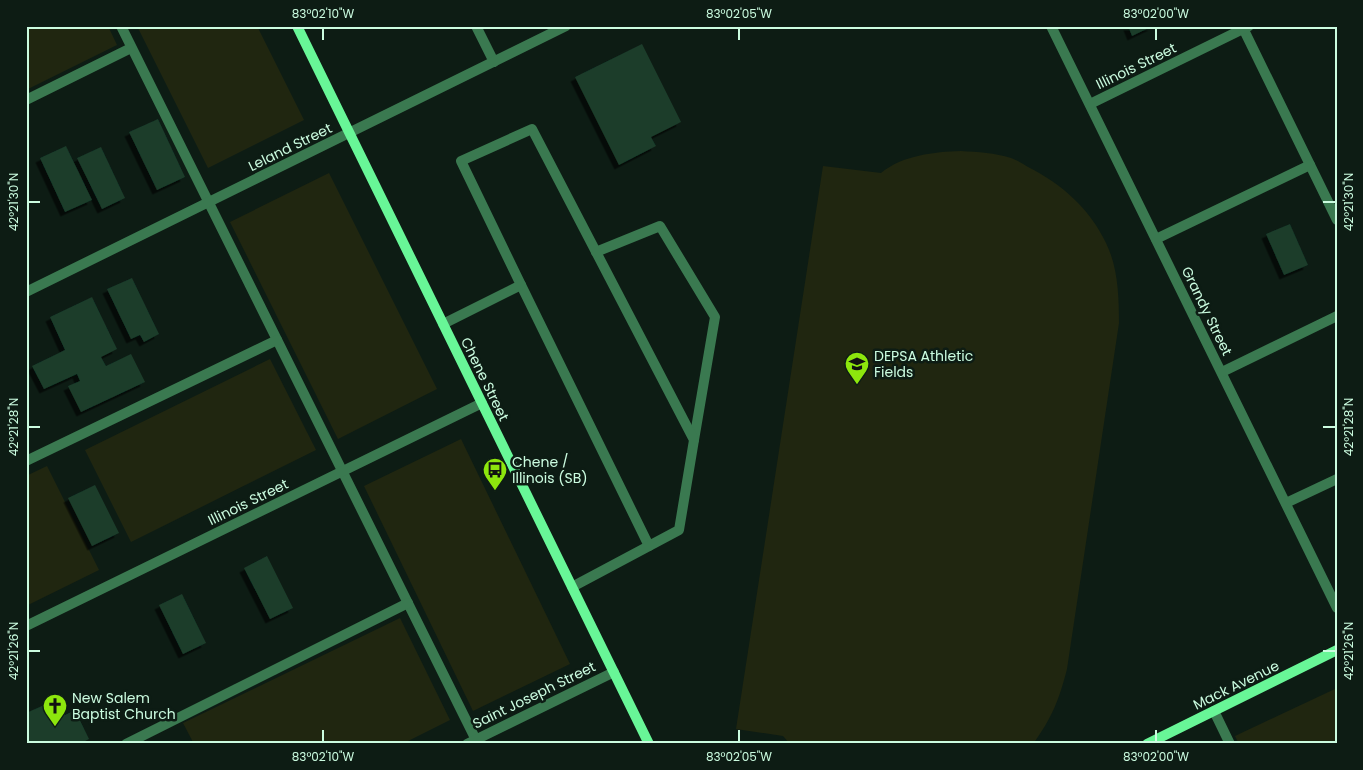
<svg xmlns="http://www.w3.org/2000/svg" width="1363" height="770" font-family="Poppins,sans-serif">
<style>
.green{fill:#202610}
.building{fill:#1a3c2b;filter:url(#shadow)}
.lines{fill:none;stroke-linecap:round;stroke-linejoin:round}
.lane{stroke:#3a7950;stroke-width:10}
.street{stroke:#3a7950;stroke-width:10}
.secondary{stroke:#68f697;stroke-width:10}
.ticks{fill:none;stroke:#cbfce0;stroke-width:2}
.labels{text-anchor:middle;stroke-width:5;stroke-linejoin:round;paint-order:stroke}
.street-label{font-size:14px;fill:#cbfce0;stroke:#0d1c14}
.poi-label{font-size:14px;fill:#cbfce0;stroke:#0d1c14;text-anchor:start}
.neatline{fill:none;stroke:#cbfce0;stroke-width:2}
.ticks-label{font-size:12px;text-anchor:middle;fill:#cbfce0}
</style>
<defs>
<filter id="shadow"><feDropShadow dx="-4.5" dy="4.5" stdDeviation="0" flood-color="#0009"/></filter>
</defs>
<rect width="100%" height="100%" fill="#0d1c14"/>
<g class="green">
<path d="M26,26h82l9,19 -91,45z"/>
<path d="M137,26h120l47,94 -96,48z"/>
<path d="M961,151c17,1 34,2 50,7 6,2 12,6 17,9 34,17 62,42 78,76 12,24 13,54 13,80l-52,346c-8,31 -15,49 -34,75h-243l-7,-8 -47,-7 87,-563 58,7c22,-18 53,-21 80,-22z"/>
<path d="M329,173l108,216 -99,50 -108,-217z"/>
<path d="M270,359l46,91 -185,92 -46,-92z"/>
<path d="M461,439l109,225 -97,47 -109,-225z"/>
<path d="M47,466l52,104 -73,36v-130z"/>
<path d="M400,618l50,102 -48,24h-208l-11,-21z"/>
<path d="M1337,688v56h-98l-4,-8z"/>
</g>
<g class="building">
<path d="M1128,26h25l-21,10z"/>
<path d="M642,44l39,78 -30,15 5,9 -37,19 -44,-88z"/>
<path d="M158,119l27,58 -28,13 -28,-58z"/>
<path d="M66,146l26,54 -27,12 -25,-54z"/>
<path d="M101,147l24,51 -23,11 -25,-51z"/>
<path d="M1290,224l18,41 -24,10 -18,-41z"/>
<path d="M132,278l27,56 -15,8 -4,-7 -9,4 -24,-50z"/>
<path d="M92,297l25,52 -16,8 5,9 25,-12 14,28 -64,30 -13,-26 12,-5 -3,-7 -33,15 -12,-23 33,-16 -15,-33z"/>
<path d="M95,485l24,48 -27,13 -24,-48z"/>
<path d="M267,556l26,52 -23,11 -26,-51z"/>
<path d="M182,594l24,49 -23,11 -24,-49z"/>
<path d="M58,699l7,16 10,-5 14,29 -10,5h-53v-31z"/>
</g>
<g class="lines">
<g class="lane">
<path d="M121,26l357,718"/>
<path d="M476,26l18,36"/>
<path d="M1242,26l95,194"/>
<path d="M26,100l105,-52"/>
<path d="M1156,239l154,-74"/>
<path d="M596,252l64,-26 55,91 -21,123"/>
<path d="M521,285l128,261"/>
<path d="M443,324l78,-39 -60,-124 71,-32 162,311 -15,90 -107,57"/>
<path d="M26,461l251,-121"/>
<path d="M1286,503l51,-24"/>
<path d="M1214,711l16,33"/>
<path d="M126,744l282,-141"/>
</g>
<g class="street">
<path d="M1051,26l286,582"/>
<path d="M1090,104l159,-78"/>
<path d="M26,292l540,-266"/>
<path d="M1222,372l115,-56"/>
<path d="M26,626l456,-223"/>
<path d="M467,744l147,-72"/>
</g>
<g class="secondary">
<path d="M297,26l352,718"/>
<path d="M1147,744l190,-94"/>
</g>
</g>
<path class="ticks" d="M323,28v12M739,28v12M1156,28v12M28,202h12M1323,202h13M28,427h12M1323,427h13M28,651h12M1323,651h13M323,730v12M739,730v12M1156,730v12"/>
<defs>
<symbol id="school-pin" viewBox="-11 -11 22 30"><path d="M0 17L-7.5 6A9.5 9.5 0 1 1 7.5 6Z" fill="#8de60d" stroke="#0d1c14"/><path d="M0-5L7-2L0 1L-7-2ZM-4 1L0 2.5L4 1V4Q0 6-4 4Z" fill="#111"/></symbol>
<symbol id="bus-pin" viewBox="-11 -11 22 30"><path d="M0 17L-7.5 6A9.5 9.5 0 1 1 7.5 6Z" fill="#8de60d" stroke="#0d1c14"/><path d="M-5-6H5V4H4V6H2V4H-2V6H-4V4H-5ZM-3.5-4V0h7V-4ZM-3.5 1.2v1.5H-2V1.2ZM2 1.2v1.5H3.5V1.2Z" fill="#111"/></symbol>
<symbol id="church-pin" viewBox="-11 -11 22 30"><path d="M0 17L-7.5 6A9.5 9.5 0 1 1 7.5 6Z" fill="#8de60d" stroke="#0d1c14"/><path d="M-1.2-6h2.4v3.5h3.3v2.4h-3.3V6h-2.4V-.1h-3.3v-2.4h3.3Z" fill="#111"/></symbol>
</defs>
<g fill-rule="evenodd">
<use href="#school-pin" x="843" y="350" width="28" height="38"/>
<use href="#bus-pin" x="481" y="456" width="28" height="38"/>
<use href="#church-pin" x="41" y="692" width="28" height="38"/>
</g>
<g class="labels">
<g class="street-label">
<text transform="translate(1136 66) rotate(-26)" y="5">Illinois Street</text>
<text transform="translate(290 147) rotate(-26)" y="5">Leland Street</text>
<text transform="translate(1207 311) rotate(64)" y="5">Grandy Street</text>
<text transform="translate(485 379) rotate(64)" y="5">Chene Street</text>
<text transform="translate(248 502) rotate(-26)" y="5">Illinois Street</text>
<text transform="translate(1236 685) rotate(-26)" y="5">Mack Avenue</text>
<text transform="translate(534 695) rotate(-26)" y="5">Saint Joseph Street</text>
</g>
<g class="poi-label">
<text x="874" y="361">DEPSA Athletic<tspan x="874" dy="16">Fields</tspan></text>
<text x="512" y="467">Chene /<tspan x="512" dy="16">Illinois (SB)</tspan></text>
<text x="72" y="703">New Salem<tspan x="72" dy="16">Baptist Church</tspan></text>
</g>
</g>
<rect width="1363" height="770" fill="none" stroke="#0d1c14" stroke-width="55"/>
<rect x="28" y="28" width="1308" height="714" class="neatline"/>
<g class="ticks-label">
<text x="323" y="18">83°02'10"W</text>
<text x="739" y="18">83°02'05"W</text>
<text x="1156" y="18">83°02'00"W</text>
<text transform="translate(14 202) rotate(-90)" y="4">42°21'30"N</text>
<text transform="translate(1349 202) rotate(-90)" y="4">42°21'30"N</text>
<text transform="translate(14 427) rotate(-90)" y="4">42°21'28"N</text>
<text transform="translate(1349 427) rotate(-90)" y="4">42°21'28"N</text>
<text transform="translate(14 651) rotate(-90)" y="4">42°21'26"N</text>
<text transform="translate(1349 651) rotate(-90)" y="4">42°21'26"N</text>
<text x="323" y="761">83°02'10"W</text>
<text x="739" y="761">83°02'05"W</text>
<text x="1156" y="761">83°02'00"W</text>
</g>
</svg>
